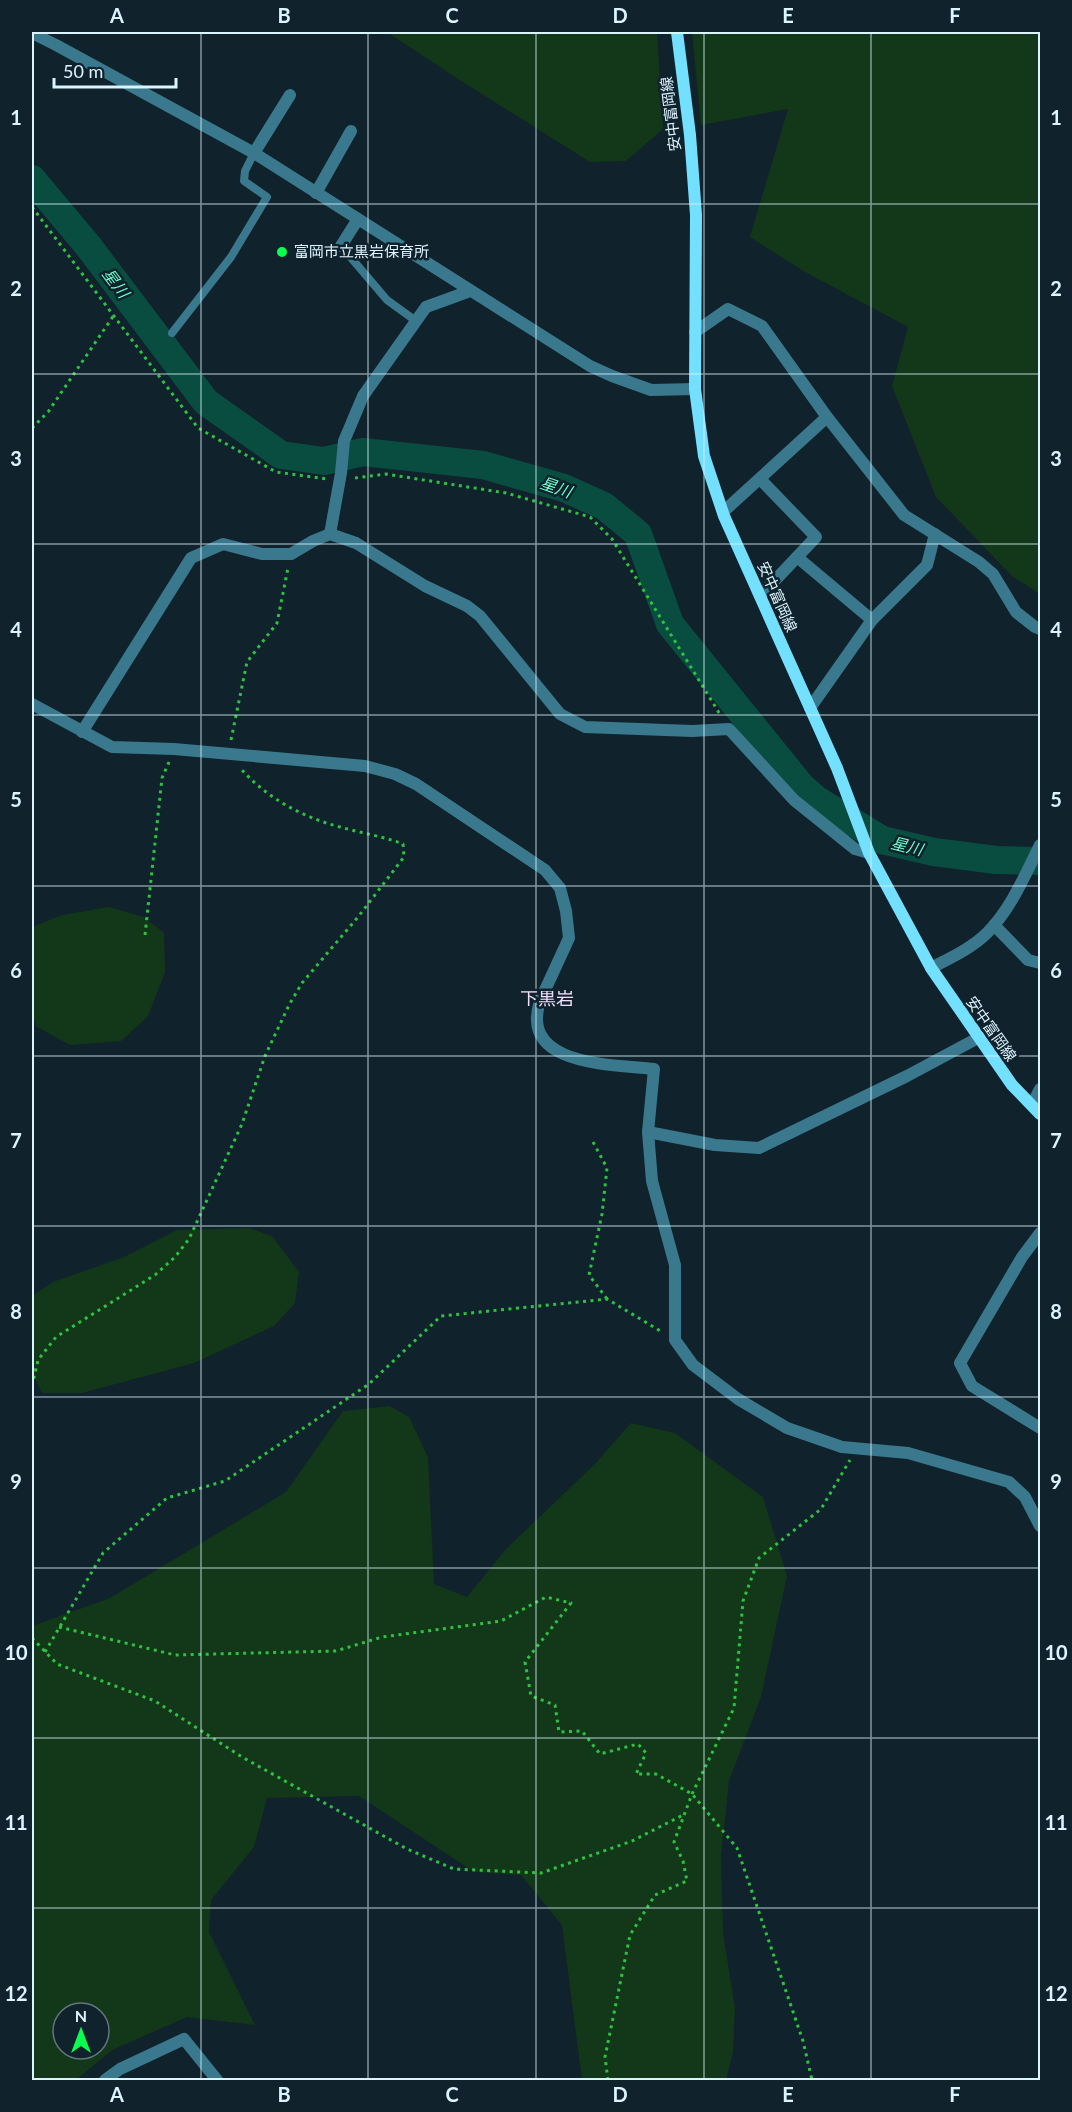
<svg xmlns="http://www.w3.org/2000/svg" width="1072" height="2112" font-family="Lato,'Noto Sans JP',sans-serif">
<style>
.green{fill:#133719;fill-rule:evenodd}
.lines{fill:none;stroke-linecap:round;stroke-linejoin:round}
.river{stroke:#094d41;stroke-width:28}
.path{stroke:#2dc241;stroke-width:3;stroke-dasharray:3 4.5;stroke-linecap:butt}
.lane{stroke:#3a798d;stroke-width:8}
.street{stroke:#3a798d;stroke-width:12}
.secondary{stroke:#73e0ff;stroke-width:12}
.grid{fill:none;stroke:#dcf4ff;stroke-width:1.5;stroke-opacity:0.55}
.poi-dot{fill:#08ff51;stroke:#10222c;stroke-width:2}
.labels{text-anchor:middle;stroke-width:5;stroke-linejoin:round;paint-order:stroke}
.street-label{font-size:15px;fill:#dcf4ff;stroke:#10222c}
.poi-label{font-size:15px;fill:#dcf4ff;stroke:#10222c;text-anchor:start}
.water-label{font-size:16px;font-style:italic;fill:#6affcc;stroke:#10222c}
.quarter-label{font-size:18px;fill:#f0deff;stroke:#10222c}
.neatline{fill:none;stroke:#dcf4ff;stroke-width:2}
.grid-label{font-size:20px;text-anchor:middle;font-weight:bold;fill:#dcf4ff}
</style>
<rect width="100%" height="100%" fill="#10222c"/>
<g class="green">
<path d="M387,32h270l6,97 -37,32 -36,1 -135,-85z"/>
<path d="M692,32h348v562l-28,-18 -76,-79 -44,-111 16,-59 -103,-55 -55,-35 38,-128 -87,16z"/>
<path d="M109,907l35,10 20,16 1,39 -17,44 -27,25 -51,4 -33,-18 -5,-12v-88l30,-12z"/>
<path d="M249,1228l23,8 27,36 -4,31 -21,23 -80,37 -112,30h-40l-10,-20v-77l21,-14 71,-25 53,-27z"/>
<path d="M390,1406l19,11 19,40 6,127 33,13 39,-48 89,-85 36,-41 44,10 88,64 24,79 -26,121 -32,84 -8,75 2,76 12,77 -2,43 -7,28h-144l-20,-155 -41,-50 -47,-3 -115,-76 -92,2 -13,49 -43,53 -2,32 46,93 -68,-8 -75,33 -36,30h-44v-454l78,-28 176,-106 57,-81zM63,2013h36v36h-36z"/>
</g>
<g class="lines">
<path class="river" d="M32,179l57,68 117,155 75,53 43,6 39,-9 120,13 81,23 40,18 34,28 32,90 131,162 16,14 65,40 52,12 62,8 44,1"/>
<g class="path">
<path d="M32,207l166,221 78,44 51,7"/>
<path d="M32,428l16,-16 66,-97"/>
<path d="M355,478l31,-4 120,19 84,24 22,22 109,177"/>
<path d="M231,740l16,-78 30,-39 11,-55"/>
<path d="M145,935l17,-157 7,-16"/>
<path d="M593,1142l14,26 -5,46 -13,61 18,24"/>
<path d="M32,1386l6,-26 18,-23 99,-62 20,-18 14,-18 53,-115 23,-68 24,-51 13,-22 56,-66 46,-60 -1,-13c-21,-8 -42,-11 -63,-17 -38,-10 -73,-29 -99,-58"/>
<path d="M59,1627l116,28 161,-4 46,-14 119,-16 45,-24 25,6 -46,59 6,34 24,9 4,27 23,-1 18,23 38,-10 8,9 -10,21h20l36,20 45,54 66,193 9,39"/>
<path d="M32,1638l25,26 98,37 87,56 165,92 47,20 87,4 91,-32 53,-27"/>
<path d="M45,1652l58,-99 64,-55 58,-17 144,-97 72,-68 166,-17 55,33"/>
<path d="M608,2080l-3,-23 25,-122 25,-40 32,-14 -4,-20 -9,-19 18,-48 42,-86 9,-107 16,-43 62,-49 29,-49"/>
</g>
<g class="lane">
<path d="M341,246l46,54 29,21"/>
<path d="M172,333l59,-76 36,-60 -23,-16 1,-10 9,-18"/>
</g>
<g class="street">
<path d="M32,33l24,12 198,108 336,213 22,10 39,14 44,-1"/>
<path d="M254,153l36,-58"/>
<path d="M316,193l35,-62"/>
<path d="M341,246l17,-27"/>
<path d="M695,332l33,-23 34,17 65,91 77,98 75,47 14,12 23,38 19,15 5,2"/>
<path d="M760,479l56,58 -56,59"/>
<path d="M723,512l104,-95"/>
<path d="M330,534l11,-61 3,-32 19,-45 63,-89 44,-16"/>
<path d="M797,557l75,63"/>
<path d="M32,704l80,43 62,2 191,17 30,8 21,10 129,86 15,18 6,23 3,27 -29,63c-21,66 73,63 114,68l-6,63 4,49 23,84v75l18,25 45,34 49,29 55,19 66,6 101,29 16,15 15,29"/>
<path d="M810,708l62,-88 55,-55 8,-31"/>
<path d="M82,732l109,-174 32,-14 39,10h29l22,-13 17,-7 26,9 69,43 42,20 13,10 80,98 25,13 107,4 37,-2 65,71 61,49 14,4"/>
<path d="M994,925l34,35 12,3"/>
<path d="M931,968c19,-10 41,-20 56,-35 24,-24 38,-58 53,-88"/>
<path d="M1032,1105l8,-16"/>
<path d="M648,1132l67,13 44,3 148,-72 71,-38"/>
<path d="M1040,1428l-68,-42 -12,-23 62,-106 18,-24"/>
<path d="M105,2080l15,-11 64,-30 33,41"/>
</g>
<path class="secondary" d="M677,32l13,103 6,80 -1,174 9,67 20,60 113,252 32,85 62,115 81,117 28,29"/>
</g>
<path class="grid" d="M201,32v2048M368,32v2048M536,32v2048M704,32v2048M871,32v2048M32,204h1008M32,374h1008M32,544h1008M32,715h1008M32,886h1008M32,1056h1008M32,1226h1008M32,1397h1008M32,1568h1008M32,1738h1008M32,1908h1008"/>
<circle class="poi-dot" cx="282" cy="252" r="6"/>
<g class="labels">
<g class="street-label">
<text transform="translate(671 114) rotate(-97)" y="5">安中富岡線</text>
<text transform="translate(777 597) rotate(66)" y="5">安中富岡線</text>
<text transform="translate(991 1029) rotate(55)" y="5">安中富岡線</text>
</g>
<g class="poi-label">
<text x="294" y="257">富岡市立黒岩保育所</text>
</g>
<g class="water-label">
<text transform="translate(116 283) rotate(53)" y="6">星川</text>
<text transform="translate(556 487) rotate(19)" y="6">星川</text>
<text transform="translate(907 846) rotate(14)" y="6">星川</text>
</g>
<g class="quarter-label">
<text x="547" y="1005">下黒岩</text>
</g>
</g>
<rect width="1072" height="2112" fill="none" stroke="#10222c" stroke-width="66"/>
<g transform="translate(81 2031)"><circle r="28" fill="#10222c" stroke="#627680" stroke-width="1.5"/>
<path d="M0-4.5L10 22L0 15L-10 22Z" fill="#08ff51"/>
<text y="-9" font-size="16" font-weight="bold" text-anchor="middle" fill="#dcf4ff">N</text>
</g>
<path d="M54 78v9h122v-9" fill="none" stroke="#dcf4ff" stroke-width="3"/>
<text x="63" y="78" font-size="18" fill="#dcf4ff" stroke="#10222c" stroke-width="4.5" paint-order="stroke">50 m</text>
<rect x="33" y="33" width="1006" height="2046" class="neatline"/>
<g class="grid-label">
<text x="117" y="23">A</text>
<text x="284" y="23">B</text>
<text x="452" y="23">C</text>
<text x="620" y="23">D</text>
<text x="788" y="23">E</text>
<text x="955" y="23">F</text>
<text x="16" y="125">1</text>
<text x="1056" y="125">1</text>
<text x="16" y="296">2</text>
<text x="1056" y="296">2</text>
<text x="16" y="466">3</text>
<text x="1056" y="466">3</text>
<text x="16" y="637">4</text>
<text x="1056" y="637">4</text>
<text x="16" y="807">5</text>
<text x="1056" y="807">5</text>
<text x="16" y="978">6</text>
<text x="1056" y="978">6</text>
<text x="16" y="1148">7</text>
<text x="1056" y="1148">7</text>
<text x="16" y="1319">8</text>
<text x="1056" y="1319">8</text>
<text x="16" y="1489">9</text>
<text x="1056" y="1489">9</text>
<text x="16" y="1660">10</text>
<text x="1056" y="1660">10</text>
<text x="16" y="1830">11</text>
<text x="1056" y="1830">11</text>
<text x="16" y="2001">12</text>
<text x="1056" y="2001">12</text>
<text x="117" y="2102">A</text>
<text x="284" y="2102">B</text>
<text x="452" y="2102">C</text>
<text x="620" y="2102">D</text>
<text x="788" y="2102">E</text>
<text x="955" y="2102">F</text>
</g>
</svg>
